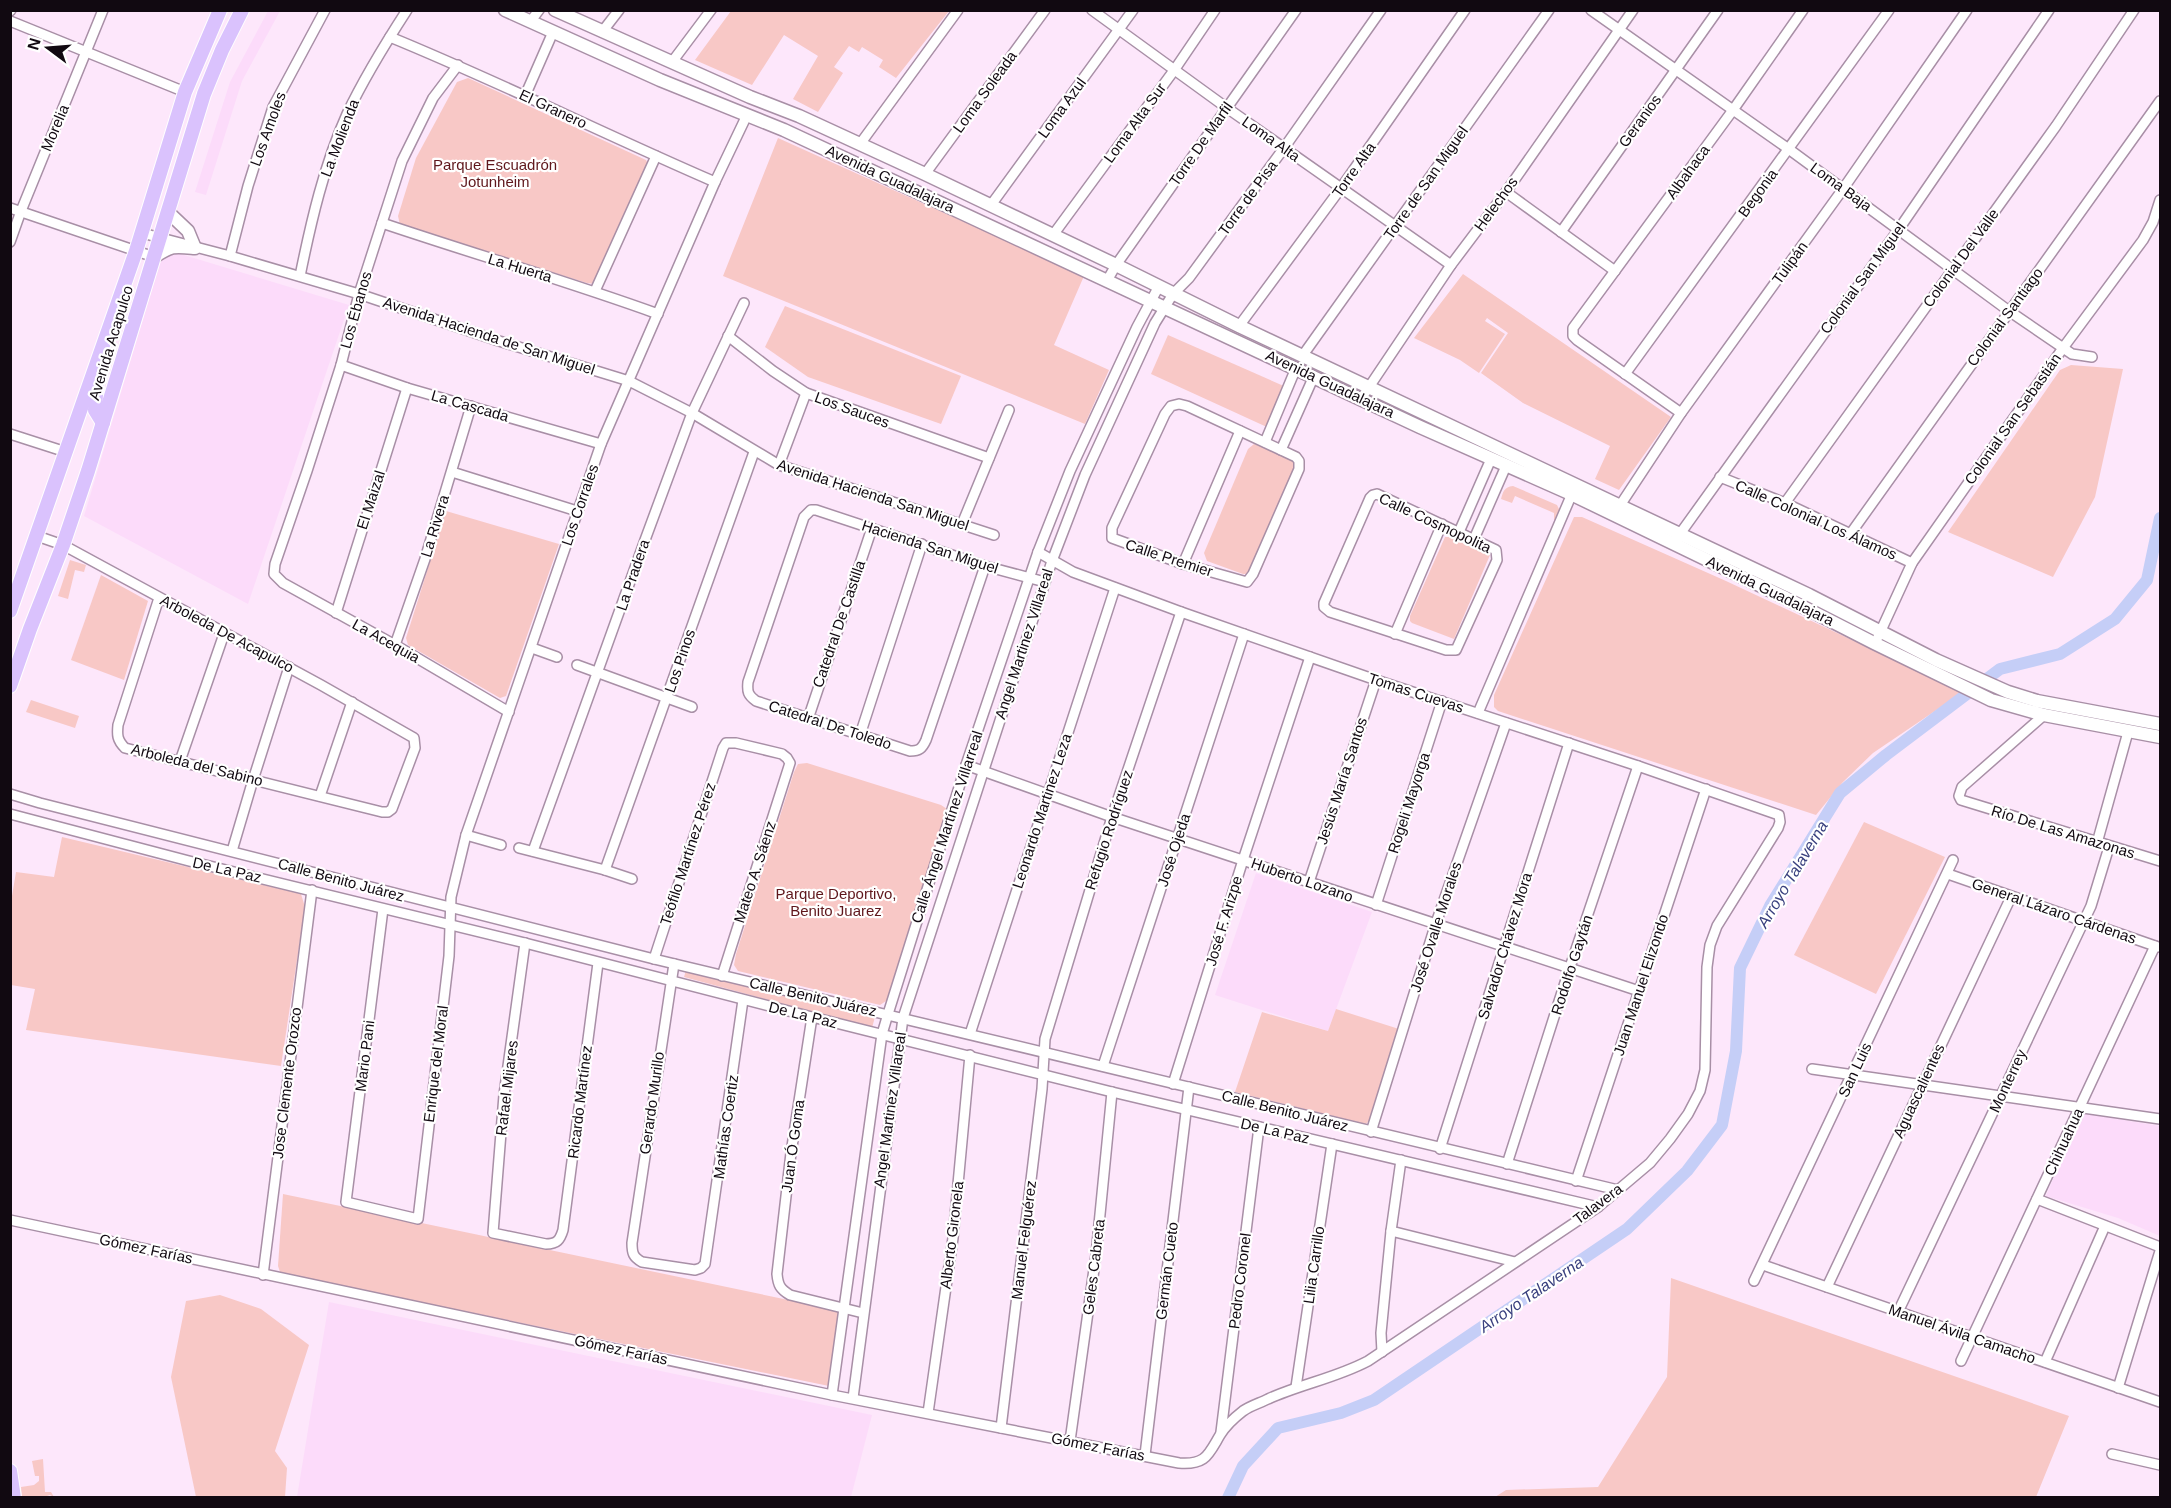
<svg xmlns="http://www.w3.org/2000/svg" width="2171" height="1508" font-family="Arial,sans-serif">
<style>
.built{fill:#fcdbfa}
.green{fill:#f8c8c6}
.lines{fill:none;stroke-linecap:round;stroke-linejoin:round}
.canal{stroke:#c5cef7;stroke-width:12}
.minor-casing{stroke:#a88fa6;stroke-width:12}
.secondary-casing{stroke:#a88fa6;stroke-width:15}
.primary-casing{stroke:#fff;stroke-width:16}
.minor{stroke:#fff;stroke-width:9}
.secondary{stroke:#fff;stroke-width:12}
.primary{stroke:#dac2fd;stroke-width:14}
.labels{text-anchor:middle;stroke-width:4.5;stroke-linejoin:round;paint-order:stroke}
.street-label{font-size:15px;fill:#110911;stroke:#fff}
.park-label{font-size:15px;fill:#5f171c;stroke:#fff}
.water-label{font-size:16px;font-style:italic;fill:#39407e;stroke:#fff}
</style>
<rect width="100%" height="100%" fill="#fde7fb"/>
<g class="built">
<path d="M268,11h12l-38,70 -36,114 -11,-3 35,-110z"/>
<path d="M164,249l185,56 -101,299 -164,-88z"/>
<path d="M1256,873l116,39 -44,119 -113,-36z"/>
<path d="M2081,1113l79,13v110l-42,-18 -72,-22z"/>
<path d="M329,1302l543,113 -21,82h-554z"/>
</g>
<g class="green">
<path d="M731,11v-1l218,1 -53,67 -17,-11 4,-7 -21,-13 -3,5 -10,-6 -15,21 9,6 -25,39 -25,-13 25,-43 -34,-21 -32,50 -57,-25z"/>
<path d="M468,78l178,82 2,4 -53,120 -8,-1 -187,-58 -2,-9 18,-58 41,-76z"/>
<path d="M778,138l306,138 -30,69 55,25 -24,54 -362,-148z"/>
<path d="M1463,274l208,143 -52,73 -24,-11 15,-33 -87,-43 -42,-30 27,-40 -21,-15 -2,3 20,13 -26,39 -19,-13 -46,-22z"/>
<path d="M785,306l176,70 -20,48 -133,-47 -43,-30z"/>
<path d="M1168,335l118,52 -17,41 -118,-54z"/>
<path d="M2071,365l52,4 -28,128 -42,80 -105,-45 112,-162z"/>
<path d="M1254,444l42,16 2,3 -50,111h-5l-36,-13 -3,-8 44,-104z"/>
<path d="M1513,486l44,19 3,6 -2,10 -4,-1v-7l-39,-17 -3,7 -11,-4c2,-7 3,-12 12,-13z"/>
<path d="M446,511l113,33 -53,152 -6,2 -92,-53 -2,-7z"/>
<path d="M1574,517h8l144,64 237,111 -90,61 -30,29 -27,33 -318,-104 -4,-4v-12z"/>
<path d="M1445,537h4l41,18 -36,84 -42,-16 -2,-2v-5z"/>
<path d="M70,560l16,5 -2,7 -9,-2 -7,29 -10,-3z"/>
<path d="M101,575l47,26 -24,79 -53,-20z"/>
<path d="M31,700l48,16 -4,12 -49,-16z"/>
<path d="M807,763l134,42 6,4v6l-58,184 -9,6 -142,-34 -4,-6 2,-11 58,-182 4,-8z"/>
<path d="M1864,822l81,35 -69,137 -82,-39z"/>
<path d="M62,837l239,57 4,13 -24,159 -255,-36 9,-41 -24,-4 -1,-89h2l4,-24 38,5z"/>
<path d="M686,970l190,43 -4,15 -188,-51z"/>
<path d="M1336,1009l63,20 -26,87 -7,8 -131,-32 27,-80 66,19z"/>
<path d="M283,1194l558,117 -12,75 -541,-111 -8,-3 -2,-6z"/>
<path d="M1671,1278l398,138 -33,81h-541l11,-7 92,-3 69,-110z"/>
<path d="M220,1295l41,14 48,36 -34,106 12,17 -2,29h-89l-25,-120 15,-76z"/>
<path d="M43,1459l2,33h6l3,5 -4,-2 -6,2h-22l-1,-10 13,-2 5,-4v-5h-4l-3,-15z"/>
</g>
<g class="lines">
<path class="canal" d="M1228,1498l15,-32 35,-38 63,-15 33,-13 253,-171 60,-58 35,-46 14,-74 4,-83 30,-62 70,-113 46,-38 114,-86 60,-15 55,-35 32,-39 13,-62"/>
<defs>
<g id="minor">
<path d="M1092,10l135,98 224,157"/>
<path d="M1591,10l199,140 219,161 63,43 20,3"/>
<path d="M10,11l1,-1"/>
<path d="M10,21l175,71"/>
<path d="M530,22l9,-12"/>
<path d="M602,32l17,-22"/>
<path d="M390,37c110,45 216,98 325,145"/>
<path d="M672,62l39,-52"/>
<path d="M458,65l-25,33 -31,63 -43,133 -18,71 -34,106 -32,93 -1,10 9,9 112,62 114,67"/>
<path d="M525,96l28,-64"/>
<path d="M860,144l98,-134"/>
<path d="M925,174l120,-164"/>
<path d="M1506,192l109,79"/>
<path d="M991,205l142,-195"/>
<path d="M10,208l144,49"/>
<path d="M382,223c92,31 185,58 276,91"/>
<path d="M1561,232l157,-222"/>
<path d="M142,233l88,23 129,38 140,47 130,40 63,32 87,52 215,70"/>
<path d="M1053,235l122,-166 40,-59"/>
<path d="M10,242l11,-31 82,-201"/>
<path d="M230,256l18,-70 25,-79 52,-97"/>
<path d="M300,276c11,-54 24,-111 47,-162 17,-36 38,-70 60,-104"/>
<path d="M1108,279l8,-14 180,-255"/>
<path d="M595,291l61,-135"/>
<path d="M1239,326l102,-138 124,-178"/>
<path d="M728,336l45,35 33,22 183,65"/>
<path d="M1303,355l246,-345"/>
<path d="M341,365l66,23 194,56"/>
<path d="M1625,374l264,-364"/>
<path d="M1361,399l90,-134 55,-73 127,-182"/>
<path d="M1179,404l8,2 109,51 3,4v8l-46,105 -6,8 -64,-18 -71,-26v-10l53,-114 6,-8z"/>
<path d="M1681,413l-104,-73 -4,-4v-8l160,-218 70,-100"/>
<path d="M10,434l56,18"/>
<path d="M1265,442l31,-74"/>
<path d="M1281,450l33,-74"/>
<path d="M779,465l27,-72"/>
<path d="M452,472l125,39"/>
<path d="M1720,477l65,26 127,60"/>
<path d="M1377,494l119,56 1,10 -41,90h-10l-116,-38 -6,-5v-4l46,-105 3,-3z"/>
<path d="M1785,503l271,-377 78,-116"/>
<path d="M1617,510l64,-97 162,-224 124,-179"/>
<path d="M962,524l47,-114"/>
<path d="M1459,532l32,-73"/>
<path d="M1851,533l309,-432"/>
<path d="M37,536l26,9 258,140 93,53 1,10 -23,61 -4,3h-6l-257,-64c-8,-8 -8,-13 -7,-23l41,-127"/>
<path d="M1677,538l222,-309 150,-219"/>
<path d="M1474,539l32,-73"/>
<path d="M1183,564l57,-133"/>
<path d="M985,566l-59,174c-4,9 -7,11 -16,11l-154,-50c-8,-6 -9,-9 -8,-19l56,-165 7,-7h5l169,56 60,16"/>
<path d="M336,613l71,-225"/>
<path d="M1395,634l47,-110"/>
<path d="M1878,637l34,-74 151,-215 80,-108 10,-18 7,-22"/>
<path d="M395,645l30,-86 46,-153"/>
<path d="M532,648l25,9"/>
<path d="M577,665l115,42"/>
<path d="M1478,713l96,-224"/>
<path d="M2044,715l-82,72 -3,9 2,4 199,61"/>
<path d="M808,719l64,-191"/>
<path d="M860,735l62,-191"/>
<path d="M180,761l44,-127"/>
<path d="M966,765l146,52 527,174"/>
<path d="M10,794l30,9 614,156 964,231"/>
<path d="M320,796l32,-94"/>
<path d="M10,814l179,47 336,82 287,74 300,75 486,115"/>
<path d="M466,835l35,10"/>
<path d="M2097,843l31,-111"/>
<path d="M519,848l86,22 27,9"/>
<path d="M232,851l21,-71 36,-113"/>
<path d="M533,851l112,-311 47,-127 52,-110"/>
<path d="M605,870l149,-418"/>
<path d="M1948,874l210,73"/>
<path d="M1309,882l67,-202"/>
<path d="M1376,905l66,-204"/>
<path d="M383,909l-37,293 72,17 31,-263 2,-59 15,-62 135,-391 114,-262 32,-67"/>
<path d="M525,943l-21,152 -11,138 53,11c11,0 14,-4 17,-14l35,-267"/>
<path d="M654,959l69,-211 3,-5h10l46,11 5,4 3,5 -68,213"/>
<path d="M674,964l-42,279c0,10 1,14 10,19l53,8 6,-2 4,-4 38,-264"/>
<path d="M812,1017l-21,136 -14,121c1,11 3,15 13,21l73,18"/>
<path d="M970,1034l145,-446"/>
<path d="M1103,1066l141,-432"/>
<path d="M1812,1069l348,50"/>
<path d="M1173,1084l70,-224 67,-203"/>
<path d="M1371,1132l65,-209 70,-200"/>
<path d="M1440,1149l129,-406"/>
<path d="M1507,1164l63,-197 68,-201"/>
<path d="M1576,1181l130,-392"/>
<path d="M2037,1199l123,48"/>
<path d="M10,1220l822,175 347,68c27,2 29,-8 41,-28 6,-10 14,-17 23,-24 7,-5 17,-8 25,-12 33,-15 68,-21 100,-38l230,-154 52,-44 20,-24 18,-25 12,-23 5,-21 2,-103 3,-22 7,-19 61,-98 2,-6 -1,-7 -141,-49 -262,-86 -195,-68 -108,-40 -35,-20"/>
<path d="M1391,1231l124,31"/>
<path d="M1763,1265l397,137"/>
<path d="M263,1275l49,-385"/>
<path d="M1754,1281l199,-421"/>
<path d="M1827,1287l184,-390"/>
<path d="M1898,1312l193,-406 18,-59"/>
<path d="M1382,1352l-1,-19 10,-102 10,-71"/>
<path d="M1961,1361l194,-415"/>
<path d="M2045,1362l60,-136"/>
<path d="M1296,1387l36,-243"/>
<path d="M2118,1388l42,-137"/>
<path d="M832,1395l50,-361 6,-20 78,-249 72,-213 32,-81 67,-144 22,-41"/>
<path d="M853,1398l50,-380 149,-457 33,-86 70,-152 18,-29 16,-16 95,-130 97,-138"/>
<path d="M928,1413l25,-175 17,-183"/>
<path d="M1001,1428l41,-339 3,-50 67,-222 69,-205"/>
<path d="M1221,1432l38,-305"/>
<path d="M1070,1441l26,-186 16,-163"/>
<path d="M2112,1454l48,11"/>
<path d="M1145,1455l44,-368"/>
</g>
<g id="secondary">
<path d="M505,10l155,70 124,50 636,297 151,67 215,104 88,45 117,57 53,15 116,22"/>
<path d="M555,10l195,87 49,19 126,58 191,91 123,61 570,269 127,65 72,32 29,9 123,23"/>
<path d="M154,257c18,-12 20,-11 41,-9l-7,-17 -19,-18"/>
</g>
<g id="primary">
<path d="M97,379l-2,31 8,13"/>
<path d="M10,611l126,-360 49,-159 35,-82"/>
<path d="M10,686l20,-57 33,-84 25,-74 116,-377 18,-44 20,-40"/>
<path d="M10,1471l4,27"/>
</g>
</defs>
<use href="#minor" class="minor-casing"/>
<use href="#secondary" class="secondary-casing"/>
<use href="#primary" class="primary-casing"/>
<use href="#minor" class="minor"/>
<use href="#secondary" class="secondary"/>
<use href="#primary" class="primary"/>
</g>
<g class="labels">
<g class="street-label">
<text transform="translate(985 92) rotate(-54)" y="5">Loma Soleada</text>
<text transform="translate(1062 108) rotate(-54)" y="5">Loma Azul</text>
<text transform="translate(553 109) rotate(25)" y="5">El Granero</text>
<text transform="translate(1640 121) rotate(-54)" y="5">Geranios</text>
<text transform="translate(1135 123) rotate(-54)" y="5">Loma Alta Sur</text>
<text transform="translate(55 128) rotate(-67)" y="5">Morelia</text>
<text transform="translate(268 129) rotate(-70)" y="5">Los Amoles</text>
<text transform="translate(340 138) rotate(-69)" y="5">La Molienda</text>
<text transform="translate(1271 139) rotate(35)" y="5">Loma Alta</text>
<text transform="translate(1201 144) rotate(-55)" y="5">Torre De Marfil</text>
<text transform="translate(1354 170) rotate(-55)" y="5">Torre Alta</text>
<text transform="translate(1688 172) rotate(-54)" y="5">Albahaca</text>
<text transform="translate(890 179) rotate(25)" y="5">Avenida Guadalajara</text>
<text transform="translate(1426 183) rotate(-55)" y="5">Torre de San Miguel</text>
<text transform="translate(1841 187) rotate(36)" y="5">Loma Baja</text>
<text transform="translate(1758 193) rotate(-54)" y="5">Begonia</text>
<text transform="translate(1248 198) rotate(-54)" y="5">Torre de Pisa</text>
<text transform="translate(1496 204) rotate(-54)" y="5">Helechos</text>
<text transform="translate(1961 258) rotate(-54)" y="5">Colonial Del Valle</text>
<text transform="translate(1790 263) rotate(-54)" y="5">Tulipán</text>
<text transform="translate(520 268) rotate(17)" y="5">La Huerta</text>
<text transform="translate(1863 278) rotate(-54)" y="5">Colonial San Miguel</text>
<text transform="translate(356 310) rotate(-74)" y="5">Los Ébanos</text>
<text transform="translate(2005 317) rotate(-54)" y="5">Colonial Santiago</text>
<text transform="translate(489 336) rotate(18)" y="5">Avenida Hacienda de San Miguel</text>
<text transform="translate(111 343) rotate(-73)" y="5">Avenida Acapulco</text>
<text transform="translate(1330 384) rotate(25)" y="5">Avenida Guadalajara</text>
<text transform="translate(470 406) rotate(16)" y="5">La Cascada</text>
<text transform="translate(852 410) rotate(20)" y="5">Los Sauces</text>
<text transform="translate(2013 419) rotate(-55)" y="5">Colonial San Sebastián</text>
<text transform="translate(873 495) rotate(18)" y="5">Avenida Hacienda San Miguel</text>
<text transform="translate(371 500) rotate(-72)" y="5">El Maizal</text>
<text transform="translate(580 505) rotate(-71)" y="5">Los Corrales</text>
<text transform="translate(1816 520) rotate(24)" y="5">Calle Colonial Los Álamos</text>
<text transform="translate(1435 523) rotate(25)" y="5">Calle Cosmopolita</text>
<text transform="translate(435 526) rotate(-73)" y="5">La Rivera</text>
<text transform="translate(930 547) rotate(18)" y="5">Hacienda San Miguel</text>
<text transform="translate(1169 558) rotate(18)" y="5">Calle Premier</text>
<text transform="translate(633 575) rotate(-71)" y="5">La Pradera</text>
<text transform="translate(1770 591) rotate(26)" y="5">Avenida Guadalajara</text>
<text transform="translate(839 624) rotate(-71)" y="5">Catedral De Castilla</text>
<text transform="translate(227 634) rotate(28)" y="5">Arboleda De Acapulco</text>
<text transform="translate(386 641) rotate(29)" y="5">La Acequia</text>
<text transform="translate(1024 644) rotate(-72)" y="5">Angel Martinez Villareal</text>
<text transform="translate(680 661) rotate(-71)" y="5">Los Pinos</text>
<text transform="translate(1416 693) rotate(18)" y="5">Tomas Cuevas</text>
<text transform="translate(830 725) rotate(18)" y="5">Catedral De Toledo</text>
<text transform="translate(197 765) rotate(14)" y="5">Arboleda del Sabino</text>
<text transform="translate(1342 781) rotate(-72)" y="5">Jesús María Santos</text>
<text transform="translate(1409 803) rotate(-72)" y="5">Rogeli Mayorga</text>
<text transform="translate(1042 811) rotate(-72)" y="5">Leonardo Martinez Leza</text>
<text transform="translate(947 827) rotate(-72)" y="5">Calle Ángel Martínez Villarreal</text>
<text transform="translate(1109 830) rotate(-72)" y="5">Refugio Rodríguez</text>
<text transform="translate(2063 832) rotate(17)" y="5">Río De Las Amazonas</text>
<text transform="translate(1174 850) rotate(-72)" y="5">José Ojeda</text>
<text transform="translate(688 854) rotate(-72)" y="5">Teófilo Martínez Pérez</text>
<text transform="translate(227 870) rotate(13)" y="5">De La Paz</text>
<text transform="translate(755 872) rotate(-72)" y="5">Mateo A. Sáenz</text>
<text transform="translate(341 880) rotate(15)" y="5">Calle Benito Juárez</text>
<text transform="translate(1302 880) rotate(19)" y="5">Huberto Lozano</text>
<text transform="translate(2054 911) rotate(19)" y="5">General Lázaro Cárdenas</text>
<text transform="translate(1224 921) rotate(-73)" y="5">José F. Arizpe</text>
<text transform="translate(1436 927) rotate(-72)" y="5">José Ovalle Morales</text>
<text transform="translate(1505 946) rotate(-73)" y="5">Salvador Chávez Mora</text>
<text transform="translate(1572 965) rotate(-72)" y="5">Rodolfo Gaytán</text>
<text transform="translate(1641 985) rotate(-72)" y="5">Juan Manuel Elizondo</text>
<text transform="translate(813 997) rotate(13)" y="5">Calle Benito Juárez</text>
<text transform="translate(803 1015) rotate(14)" y="5">De La Paz</text>
<text transform="translate(365 1056) rotate(-83)" y="5">Mario Pani</text>
<text transform="translate(436 1064) rotate(-83)" y="5">Enrique del Moral</text>
<text transform="translate(1855 1070) rotate(-65)" y="5">San Luis</text>
<text transform="translate(2008 1081) rotate(-65)" y="5">Monterrey</text>
<text transform="translate(287 1083) rotate(-83)" y="5">Jose Clemente Orozco</text>
<text transform="translate(507 1088) rotate(-83)" y="5">Rafael Mijares</text>
<text transform="translate(1919 1091) rotate(-65)" y="5">Aguascalientes</text>
<text transform="translate(580 1102) rotate(-83)" y="5">Ricardo Martínez</text>
<text transform="translate(652 1103) rotate(-82)" y="5">Gerardo Murillo</text>
<text transform="translate(890 1110) rotate(-82)" y="5">Angel Martinez Villareal</text>
<text transform="translate(1285 1111) rotate(14)" y="5">Calle Benito Juárez</text>
<text transform="translate(726 1127) rotate(-82)" y="5">Mathías Coertiz</text>
<text transform="translate(1275 1131) rotate(13)" y="5">De La Paz</text>
<text transform="translate(2064 1142) rotate(-65)" y="5">Chihuahua</text>
<text transform="translate(793 1146) rotate(-82)" y="5">Juan Ó Goma</text>
<text transform="translate(1598 1204) rotate(-37)" y="5">Talavera</text>
<text transform="translate(952 1235) rotate(-83)" y="5">Alberto Gironela</text>
<text transform="translate(1024 1240) rotate(-83)" y="5">Manuel Felguérez</text>
<text transform="translate(146 1249) rotate(12)" y="5">Gómez Farías</text>
<text transform="translate(1314 1265) rotate(-82)" y="5">Lilia Carrillo</text>
<text transform="translate(1094 1267) rotate(-83)" y="5">Geles Cabreta</text>
<text transform="translate(1167 1271) rotate(-83)" y="5">Germán Cueto</text>
<text transform="translate(1240 1281) rotate(-83)" y="5">Pedro Coronel</text>
<text transform="translate(1962 1334) rotate(19)" y="5">Manuel Ávila Camacho</text>
<text transform="translate(621 1350) rotate(12)" y="5">Gómez Farías</text>
<text transform="translate(1098 1447) rotate(11)" y="5">Gómez Farías</text>
</g>
<g class="park-label">
<text x="495" y="170">Parque Escuadrón<tspan x="495" dy="17">Jotunheim</tspan></text>
<text x="836" y="899">Parque Deportivo,<tspan x="836" dy="17">Benito Juarez</tspan></text>
</g>
<g class="water-label">
<text transform="translate(1792 874) rotate(-59)" y="6">Arroyo Talaverna</text>
<text transform="translate(1531 1294) rotate(-34)" y="6">Arroyo Talaverna</text>
</g>
</g>
<rect width="2171" height="1508" fill="none" stroke="#110911" stroke-width="24"/>
<g transform="translate(48 48) rotate(286)" stroke="#ffffff" stroke-width="4.5" paint-order="stroke">
<path d="M0-4.5L10 22L0 15L-10 22Z" fill="#110911"/>
<text y="-9" font-size="16" font-weight="bold" text-anchor="middle" fill="#110911">N</text>
</g>
</svg>
